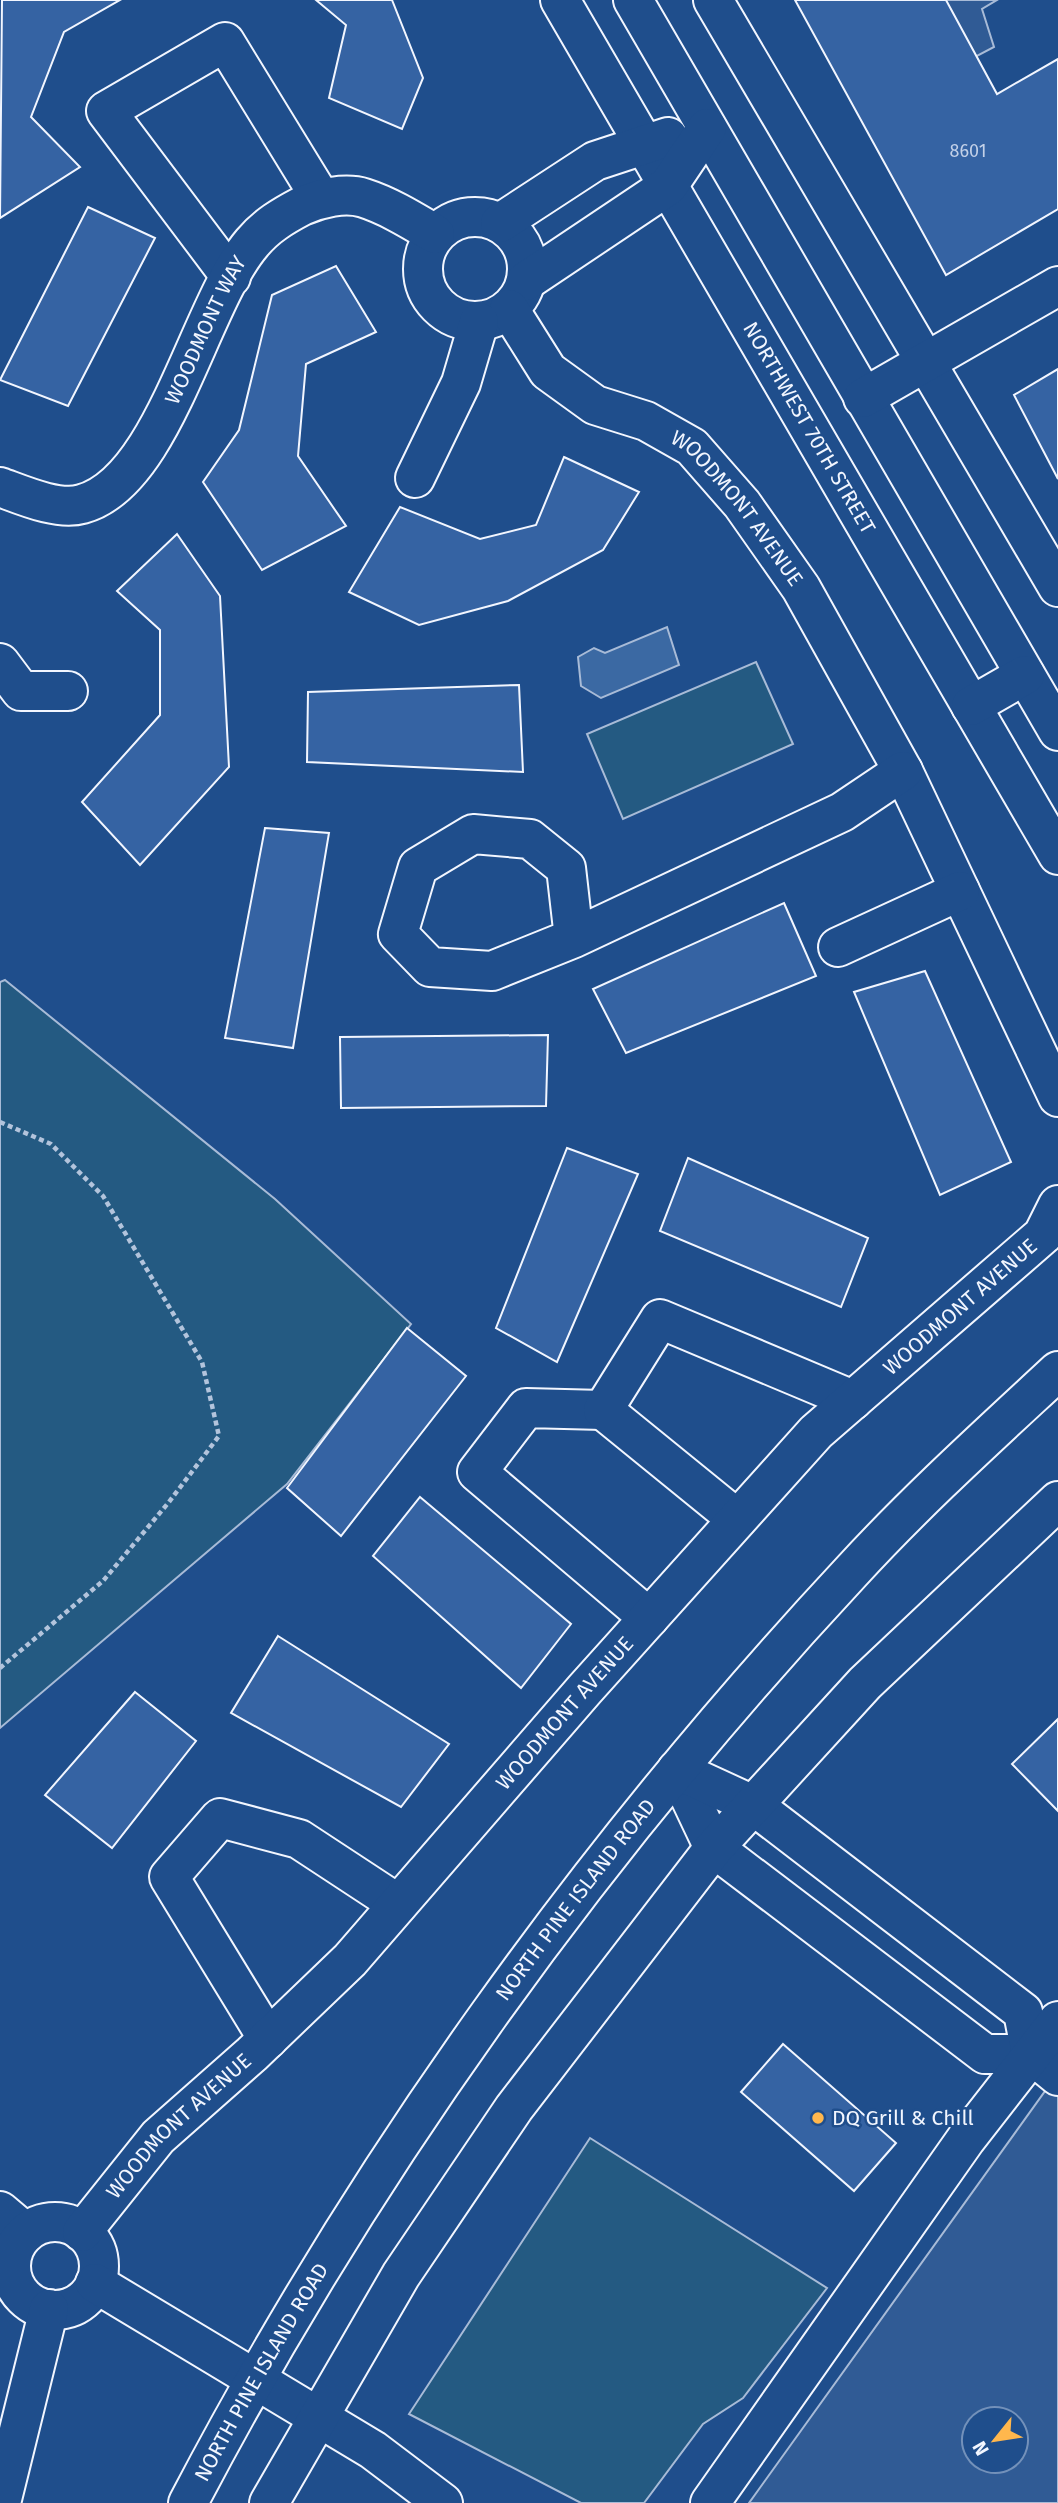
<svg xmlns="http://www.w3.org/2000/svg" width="1058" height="2503" font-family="'Fira Sans',sans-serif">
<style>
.green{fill:#245a82;stroke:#a8bbd7;stroke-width:2}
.parking{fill:#305b95;stroke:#a8bbd7;stroke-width:2;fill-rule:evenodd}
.water{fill:#3b69a3;stroke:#a8bbd7;stroke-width:2}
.building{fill:#3563a3;stroke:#f2f6ff;stroke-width:2}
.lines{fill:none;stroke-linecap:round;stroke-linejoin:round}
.minor-casing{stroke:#f2f6ff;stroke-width:42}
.major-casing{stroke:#f2f6ff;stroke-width:42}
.path{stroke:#b3c4dc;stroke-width:4.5;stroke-dasharray:5 3.5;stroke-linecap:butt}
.minor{stroke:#1f4e8c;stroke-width:38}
.major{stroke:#1f4e8c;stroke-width:38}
.poi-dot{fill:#ffb74d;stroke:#1f4e8c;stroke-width:2.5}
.labels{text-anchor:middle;stroke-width:5;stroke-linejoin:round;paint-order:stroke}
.number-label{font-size:18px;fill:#c3d1e8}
.street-label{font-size:21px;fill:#f2f6ff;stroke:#1f4e8c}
.poi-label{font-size:21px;fill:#f2f6ff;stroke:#1f4e8c;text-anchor:start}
</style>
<rect width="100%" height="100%" fill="#1f4e8c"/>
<g class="green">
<path d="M756,662l37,82 -170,75 -36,-85z"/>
<path d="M5,980l270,219 136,125 -124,160 -287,244v-746z"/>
<path d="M590,2138l237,150 -84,110 -40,26 -59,79h-63l-172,-89z"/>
</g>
<g class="parking">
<path d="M917,0h80l-15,9 12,38 -38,20z"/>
<path d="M1058,2073v430h-309zM974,2419h42v42h-42z"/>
</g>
<path class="water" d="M667,627l12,38 -78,33 -20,-12 -3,-29 16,-9 11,5z"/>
<g class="building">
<path d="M2,0h118l-56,32 -33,85 49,50 -80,51z"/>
<path d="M316,0h76l31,78 -21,51 -73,-31 17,-73z"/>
<path d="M795,0h151l51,94 61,-35v150l-112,66z"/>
<path d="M88,207l67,31 -87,168 -68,-26z"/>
<path d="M336,266l40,66 -70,32 -8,92 48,70 -84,44 -59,-88 36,-52 33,-135z"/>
<path d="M1058,369v110l-44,-84z"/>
<path d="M564,457l75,35 -36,58 -95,51 -89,24 -70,-33 51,-85 80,32 56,-14z"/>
<path d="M177,534l43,62 9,171 -89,98 -58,-63 78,-87v-85l-43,-39z"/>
<path d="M519,685l4,87 -216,-10 1,-70z"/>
<path d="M265,828l64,5 -36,215 -68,-10z"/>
<path d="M784,903l32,73 -190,77 -33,-64z"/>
<path d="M925,971l86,191 -71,33 -86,-203z"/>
<path d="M548,1035l-2,71 -205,2 -1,-71z"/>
<path d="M567,1148l71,26 -81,188 -61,-34z"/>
<path d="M688,1158l180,80 -27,69 -181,-76z"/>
<path d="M407,1328l59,48 -125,160 -54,-48z"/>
<path d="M420,1497l151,127 -50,64 -148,-132z"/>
<path d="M278,1636l171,108 -48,63 -170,-94z"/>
<path d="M135,1692l61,49 -84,107 -67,-53z"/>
<path d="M1058,1719v92l-46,-47z"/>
<path d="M783,2044l113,99 -42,48 -113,-99z"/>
</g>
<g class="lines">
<defs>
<g id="minor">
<path id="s1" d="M560,0l498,855"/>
<path d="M633,0l425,731"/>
<path d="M713,0l345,587"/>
<circle cx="475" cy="269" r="52"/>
<path d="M500,223l95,-62 73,-24"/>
<path d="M231,277l-125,-166 119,-69 95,155"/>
<path d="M526,281l142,-95 39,-58"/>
<path id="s2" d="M509,309l39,62 47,34 51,16 46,26 50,57 59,84 102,183 155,326"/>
<path d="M863,398l195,-112"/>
<path d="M415,478l46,-95 18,-61"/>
<path id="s3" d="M0,487c22,8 58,24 82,17 82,-22 117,-199 170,-261 14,-17 31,-27 50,-37 18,-8 43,-14 62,-8 25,8 49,23 71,36"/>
<path d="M0,663l21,28h47"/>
<path d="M971,706l54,-31"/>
<path d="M574,938l-8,-70 -36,-29 -57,-5 -55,33 -20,67 32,33 62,4 82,-33 268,-126 61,-41"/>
<path d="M838,947l122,-56"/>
<path d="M603,1410l-77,-2 -49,64 172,146"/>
<path d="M737,1519l-134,-109 57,-91 193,81"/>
<path d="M677,1770l37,78 271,206h46l27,22"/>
<path d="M677,1770l76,35 270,207 8,42"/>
<path d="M268,2039l-99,-162 51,-59 79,21 99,65"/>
<path d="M0,2211l26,22"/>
<circle cx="55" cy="2266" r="44"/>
<path id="s4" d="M82,2232l76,-95 94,-83 98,-94 235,-271 231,-257 227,-197 15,-30"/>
<path d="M95,2283l278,167 70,53"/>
<path d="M1,2503l48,-194"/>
<path d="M710,2503l256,-364 92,-118"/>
</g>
<g id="major">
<path id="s5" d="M188,2503c177,-338 403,-652 663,-931 65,-71 137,-136 207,-201"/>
<path d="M269,2503l132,-228 113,-167 200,-260 151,-165 193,-182"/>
</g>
</defs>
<use href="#minor" class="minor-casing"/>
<use href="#major" class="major-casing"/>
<path class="path" d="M0,1122l51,22 52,52 99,166 17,74 -50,66 -66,79 -103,87"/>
<use href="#minor" class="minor"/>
<use href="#major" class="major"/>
</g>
<circle class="poi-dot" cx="818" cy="2118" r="7"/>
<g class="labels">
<g class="number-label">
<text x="968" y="157">8601</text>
</g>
<g class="street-label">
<text dy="7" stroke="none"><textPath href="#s3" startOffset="304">WOODMONT WAY</textPath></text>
<text dy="7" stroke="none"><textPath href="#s1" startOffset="495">NORTHWEST 70TH STREET</textPath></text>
<text dy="7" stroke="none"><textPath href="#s2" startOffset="313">WOODMONT AVENUE</textPath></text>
<text dy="7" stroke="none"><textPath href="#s4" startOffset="1278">WOODMONT AVENUE</textPath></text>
<text dy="7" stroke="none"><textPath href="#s4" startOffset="710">WOODMONT AVENUE</textPath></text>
<text dy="7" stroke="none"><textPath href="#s5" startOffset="718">NORTH PINE ISLAND ROAD</textPath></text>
<text dy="7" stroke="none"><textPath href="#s4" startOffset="144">WOODMONT AVENUE</textPath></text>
<text dy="7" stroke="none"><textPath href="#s5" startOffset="150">NORTH PINE ISLAND ROAD</textPath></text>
</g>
<g class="poi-label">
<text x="832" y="2125">DQ Grill &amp; Chill</text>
</g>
</g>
<g transform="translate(995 2440) rotate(240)"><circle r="33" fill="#1f4e8c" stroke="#7391ba" stroke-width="2"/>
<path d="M0-5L12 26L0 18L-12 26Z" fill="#ffb74d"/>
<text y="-10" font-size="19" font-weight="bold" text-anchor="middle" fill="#f2f6ff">N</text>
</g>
</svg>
